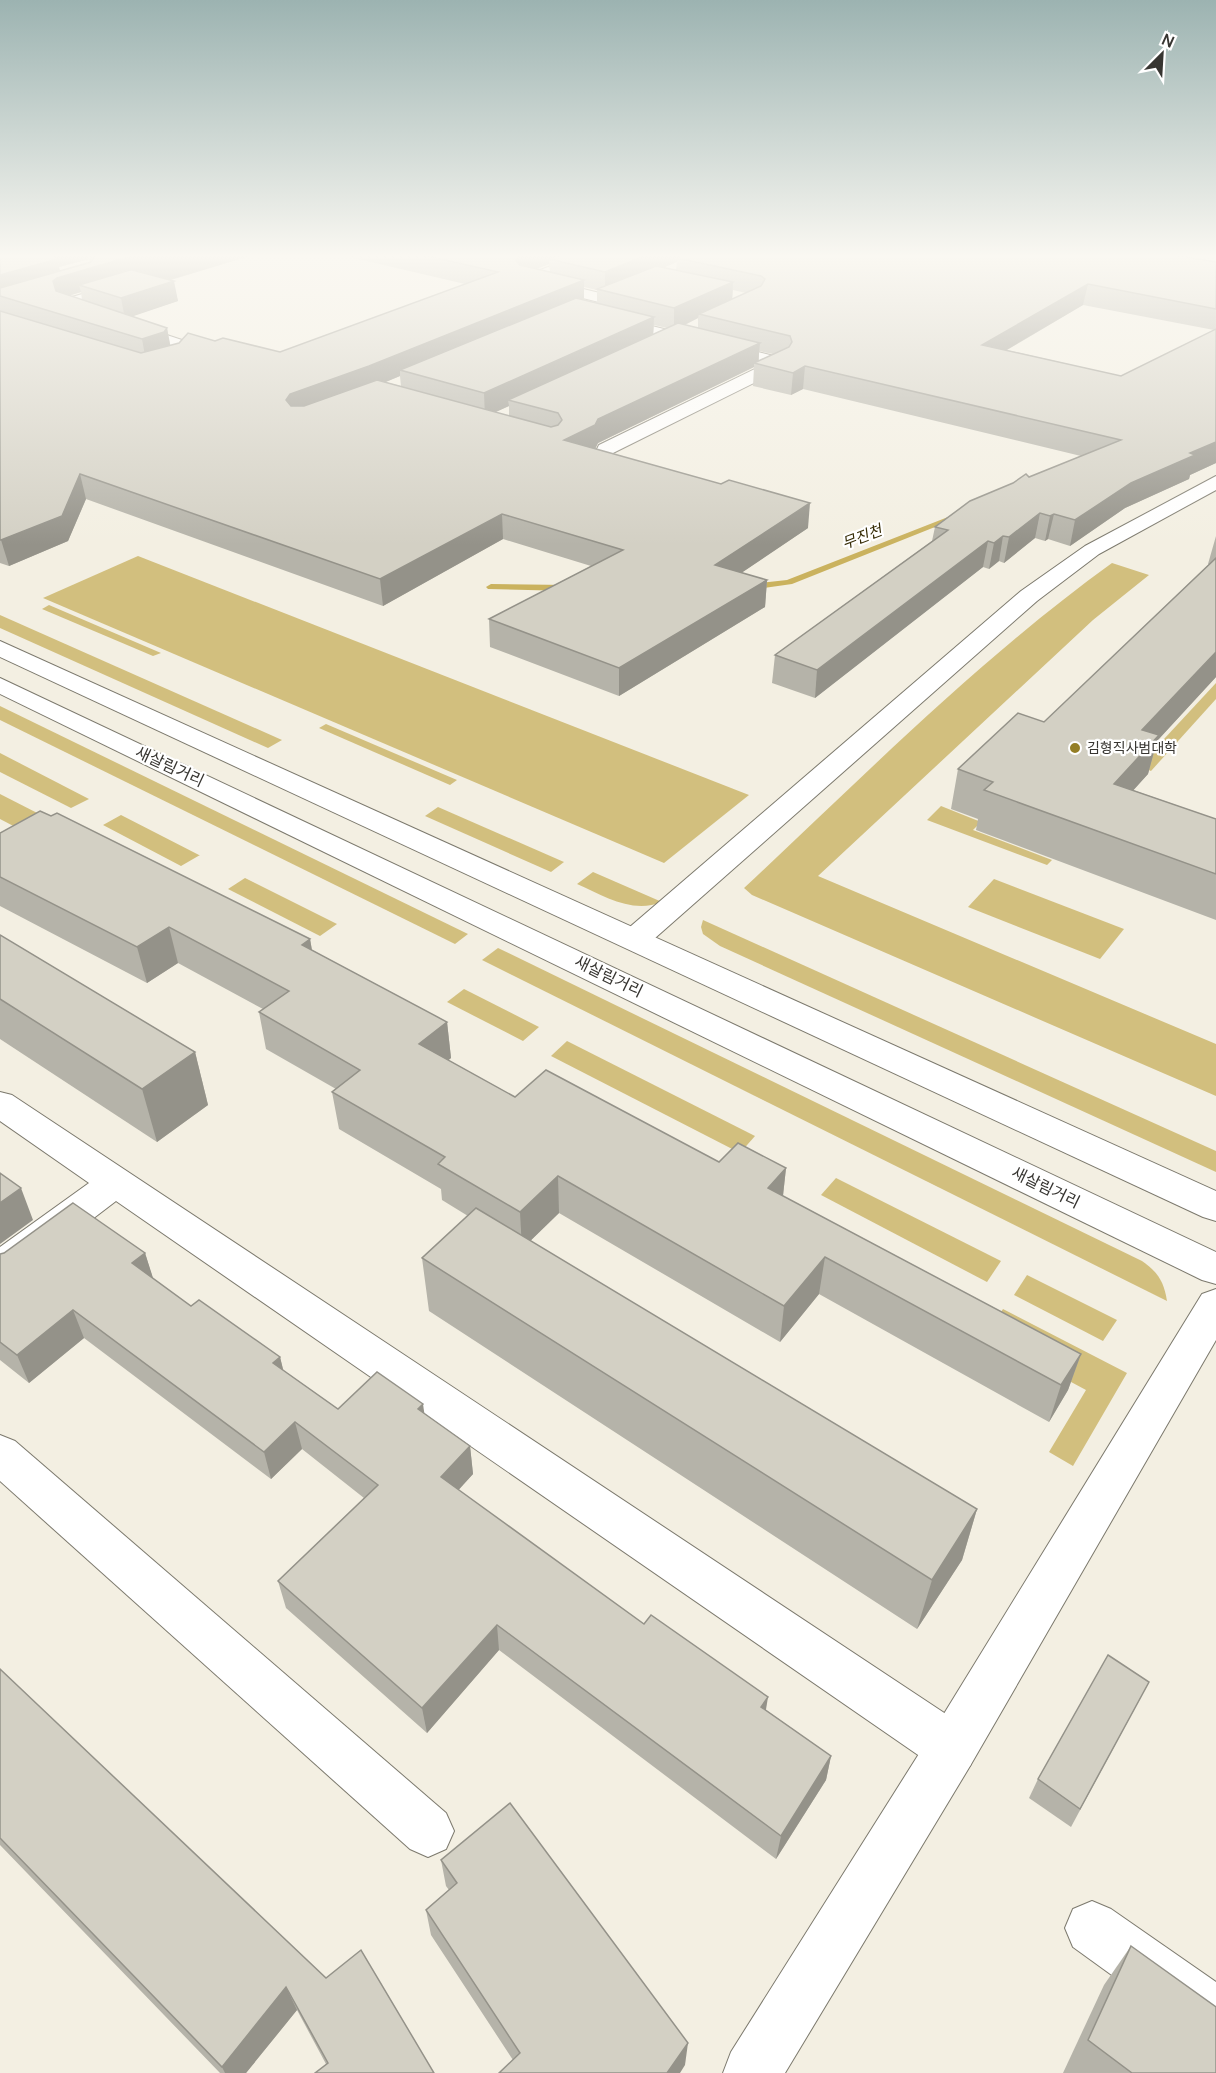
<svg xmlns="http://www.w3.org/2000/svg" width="1216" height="2073" font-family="Manrope,'Noto Sans KR',sans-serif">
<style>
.green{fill:#d2bf7e}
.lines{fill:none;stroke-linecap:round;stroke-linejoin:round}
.stream{fill:#cab25e;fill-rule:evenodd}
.street-casing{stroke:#7c796d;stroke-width:2}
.secondary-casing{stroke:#7c796d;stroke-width:2}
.primary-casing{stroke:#7c796d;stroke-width:2}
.street{fill:#fff;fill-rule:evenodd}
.secondary{fill:#fff;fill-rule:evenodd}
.primary{fill:#fff;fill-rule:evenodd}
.wall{fill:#b5b3a9;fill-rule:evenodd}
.shaded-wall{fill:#949289}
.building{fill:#d3d0c4;stroke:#949289;stroke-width:1.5}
.poi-dot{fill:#947e25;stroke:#fff;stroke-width:2}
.labels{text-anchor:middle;stroke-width:4.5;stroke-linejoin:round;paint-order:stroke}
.far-poi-label{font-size:14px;fill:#373531;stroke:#fff;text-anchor:start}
.far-water-label{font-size:15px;font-style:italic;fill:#352b05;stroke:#fff}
.street-label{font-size:16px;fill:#373531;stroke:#fff}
</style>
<rect width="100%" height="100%" fill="#f3efe2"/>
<g class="green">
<path d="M138,556l611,239 -85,68 -621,-265z"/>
<path d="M1112,563l37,12 -56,45 -275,256 398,168v52l-464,-201 -8,-7c120,-112 235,-229 368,-325z"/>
<path d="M49,605l112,48 -8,3 -111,-47z"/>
<path d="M0,615l282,125 -14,8 -268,-120z"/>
<path d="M1216,683v16l-65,72 -12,-5z"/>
<path d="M0,706l468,228 -13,10 -455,-224z"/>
<path d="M326,724l131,56 -7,5 -131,-57z"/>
<path d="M0,753l89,46 -18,9 -71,-36z"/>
<path d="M0,794l47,24 -24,13 -23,-12z"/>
<path d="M941,806l40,16 -8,8 79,30 -5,5 -120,-45z"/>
<path d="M438,807l126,55 -13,10 -126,-56z"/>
<path d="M121,815l78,40h1l-19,11 -78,-41z"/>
<path d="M593,872l69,30c-30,12 -58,-6 -85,-18z"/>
<path d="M245,878l92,46 -17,12 -92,-47z"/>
<path d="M994,879l130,50 -24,30 -132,-52z"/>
<path d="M703,920l513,231v21l-496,-226 -17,-12 -2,-7z"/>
<path d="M498,948l644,313c16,11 22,21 25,40l-685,-341z"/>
<path d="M464,989l75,38 -16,14 -76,-39z"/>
<path d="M567,1041l188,95 -15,17 -189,-97z"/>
<path d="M836,1178l165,83 -14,21 -166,-87z"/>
<path d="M1027,1275l90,45 -14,21 -89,-46z"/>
<path d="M1003,1309l124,64 -54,93 -24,-14 37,-62 -101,-54z"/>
</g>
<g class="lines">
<g class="stream">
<path d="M948,517l7,2 -163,65 -43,6 -5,-3 5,-3 38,-4z"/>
<path d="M491,584l77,1 5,3 -5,3 -80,-2 -2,-2z"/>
</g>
<defs>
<g id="street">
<path d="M581,255h20l-2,3 -57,21 70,17 3,3 -3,3 -5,2 -81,-20 -7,-4 2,-3z"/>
<path d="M126,281l5,1 2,3 -2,3 -55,17 112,37 2,11c-8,11 -28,19 -42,16l-2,-4 2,-4 22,-6 4,-7 -113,-38 -3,-3 4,-7z"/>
<path d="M611,316l175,43 2,4 -2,4 -173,86h-14l-2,-4 2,-4 166,-81 -160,-40 -2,-3 2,-3z"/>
<path d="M0,1092l12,3 958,635 7,18 -7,18 -18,7 -18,-7 -818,-565 -102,78 -14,4v-36l89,-64 -89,-62z"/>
<path d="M0,1435l15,6 431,372 8,18 -8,18 -18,8 -18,-8 -410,-368z"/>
<path d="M1092,1901l19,8 105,73v62l-20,-8 -123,-89 -8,-19 8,-19z"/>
</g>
<g id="secondary">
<path d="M1216,476v14l-117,64 -62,47 -391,345 -11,3 -11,-3 -4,-7 4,-7 397,-341 64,-45z"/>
<path d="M1216,1289v51l-246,426 -185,307h-62l8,-21 203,-322 268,-436z"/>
</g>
<g id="primary">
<path d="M0,641l1216,550v30l-13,-4 -1203,-560z"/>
<path d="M0,678l1216,574v32l-14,-4 -1202,-586z"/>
</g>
</defs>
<use href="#street" class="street-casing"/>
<use href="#secondary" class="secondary-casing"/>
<use href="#primary" class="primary-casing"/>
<use href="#street" class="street"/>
<use href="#secondary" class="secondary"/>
<use href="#primary" class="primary"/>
</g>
<g class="wall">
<path d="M0,255h253l-82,25 7,21 -46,15 35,12 3,18 45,-5 65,11 185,-68 -124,-29h834l41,7v201l-26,12 -1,4 -64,29 -55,38 -22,-7 -3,2 -10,-3 -31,25 -5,-2 -10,8 -6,-2 -168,131 -43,-15 3,-28 157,-114 3,-14 94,-50 52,-21 -278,-67 -12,6 -38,-9 1,-19 -156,76 -3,6 213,79 -67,45 26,7 -2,27 -146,89 -129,-49 -1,-28 102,-53 -88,-27 -120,67 -297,-107 -18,42 -59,25 -9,-3zM89,259l1,4 -30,8 -1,-4zM677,262l-1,8 -13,-2 3,-2zM549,264l1,8 -14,-3zM584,287l13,3v13l-13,-3zM733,290l13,3 -14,6zM81,292l1,8 -14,-4zM1083,305l131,25 -93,46 -114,-26zM698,318v10l-13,-3zM654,325l13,3 -14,6zM759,351l14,3 -14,7zM400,376l1,10 -16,-4zM509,406v10l-14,-4z"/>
<path d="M1216,536v141l-59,64 -9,33 -15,16 83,29v101l-240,-90 2,-11 -27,-10 7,-40 86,-47 165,-158h-1z"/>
<path d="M51,816l259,123 2,11 135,72 4,36 -3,2 67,37 204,65 67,6 -3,28 298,158 -13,36 -19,32 -230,-128 -39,48 -221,-129 -29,28 447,268 -15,51 -45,69 -488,-318 -7,-53 46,-42 -26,-16 -1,-11 -102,-60 -7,-37 4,-3 -70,-40 -7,-37 4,-3 -85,-46 -31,20 -147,-77v-73z"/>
<path d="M0,935l195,117 13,53 -51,37 -157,-103z"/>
<path d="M145,1253l8,26 38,27 89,51 3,13 55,39 86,4 46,33 3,28 -15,16 186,134 187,132 -5,24 -50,79 -277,-209 -72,83 -141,-125 -8,-27 86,-83 -62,-49 -31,30 -187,-141 -55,45 -29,-23v-106z"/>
<path d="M0,1669l326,309 108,95 -108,-9 -29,-54 -51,63h-26l-220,-228z"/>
<path d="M1149,1682l-78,145 -42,-29 9,-19z"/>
<path d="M441,1860l244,205 -172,-5 -82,-125 -5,-25 23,-20 -3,-4z"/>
<path d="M1131,1946l85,127h-153l41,-88z"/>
</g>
<g class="shaded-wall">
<path d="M50,255h39v4l-30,8 2,9 74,-21h118l-117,35 -57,-5 2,7 -20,6 -61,-1v-22z"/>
<path d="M520,255h55l-26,4v5l-29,11 -4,-14z"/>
<path d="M646,255h56l-25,3v4l-72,30v-20z"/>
<path d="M584,280v21l-184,69v6l-111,47 -3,-23 4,-6z"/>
<path d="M174,281l4,20 -53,18 -4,-21z"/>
<path d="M733,282l-1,21 -33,11 -1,4 -24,12v-22z"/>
<path d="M1088,284l-5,21 -104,61 3,-21z"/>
<path d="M654,317l-1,22 -145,61 1,6 -24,11 -1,-24z"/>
<path d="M167,328l4,21 -25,12 -4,-22z"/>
<path d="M760,343l-2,21 -4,-1v4l-156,76 -3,6 -31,-9 34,-21z"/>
<path d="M805,366l-2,23 -12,6 2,-22z"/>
<path d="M1216,442v21l-26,12 -1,4 -64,29 -55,38 5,-26 56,-37 59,-30z"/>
<path d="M80,474l6,25 -18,42 -59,25 -8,-26z"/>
<path d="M810,503l-2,25 -95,64 2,-27z"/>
<path d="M1040,513l-5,25 -31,25 5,-26z"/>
<path d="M502,514l1,25 -120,67 -3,-27z"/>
<path d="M1054,514l-6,25 -3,2 5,-25z"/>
<path d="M1003,536l-4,25 -10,8 5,-26z"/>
<path d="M988,541l-5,26 -168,131 2,-28z"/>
<path d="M767,580l-2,27 -146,89v-28z"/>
<path d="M1216,652v25l-59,64 -9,33 -44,49 10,-39 28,-54z"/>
<path d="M169,927l9,36 -31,20 -10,-36z"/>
<path d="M310,939l6,36 -14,-30z"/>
<path d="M447,1022l4,36 -28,23 -4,-37z"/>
<path d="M195,1052l13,53 -51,37 -15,-53z"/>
<path d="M786,1168l-4,36 -14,-16z"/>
<path d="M558,1176l1,37 -37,36 -2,-37z"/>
<path d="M21,1188l12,32 -33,24v-41z"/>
<path d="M145,1253l9,28 -22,-18z"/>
<path d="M825,1257l-6,37 -39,48 4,-36z"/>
<path d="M73,1310l11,28 -55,45 -12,-28z"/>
<path d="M1081,1354l-13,36 -19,32 12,-37z"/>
<path d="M280,1357l7,28 -14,-22z"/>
<path d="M423,1404l4,28 -9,-23z"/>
<path d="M295,1422l7,27 -31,30 -7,-27z"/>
<path d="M470,1446l3,28 -28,31 -4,-28z"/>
<path d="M977,1509l-15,51 -45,69 15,-49z"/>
<path d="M497,1625l2,25 -72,83 -5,-25z"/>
<path d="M768,1697l-4,25 -3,-15z"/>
<path d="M831,1756l-5,24 -50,79 5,-23z"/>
<path d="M286,1987l11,23 -51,63h-21l-3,-6z"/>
<path d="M688,2043l-3,22 -5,8h-13z"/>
</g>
<g class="building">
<path d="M0,255h51l6,4 -57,16z"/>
<path d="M93,255h42l-78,23 -4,3 3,10 111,37 -3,4 -22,7 -142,-43v-8l91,-26 4,-6z"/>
<path d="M181,255h4l-53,15 42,11 -53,17 -42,-13z"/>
<path d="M423,255h97l-4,6 4,4 64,15 -215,86 -79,28 -4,6 5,6h13l73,-26 174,47 7,-2 4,-5 -4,-7 -50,-13 170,-77 82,20 -162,76 -3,6 -31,15 157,44 8,-4 81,23 -95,62 52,15 -148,88 -130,-49 134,-69 -121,-36 -122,65 -300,-105 -18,42 -61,24h-1v-229l141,42 38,-10 9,-10 27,8 8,-3 57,14 218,-80z"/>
<path d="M560,255h86l-41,17 -56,-13z"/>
<path d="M683,255h492l41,7v47l-128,-25 -106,61 139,31 95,-47v113l-26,11 5,2 -64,28 -56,37 -21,-6 -4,2 -10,-3 -31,24 -6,-1 -9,7 -6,-2 -171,129 -42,-15 173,-125 -13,-3 35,-26 43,-18 13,-9 3,3 92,-37 -316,-74 -12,7 -39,-10 35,-16 3,-5 -2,-6 -91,-22 62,-28 4,-7 -4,-3 -84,-18z"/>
<path d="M656,266l77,16 -59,26 -77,-19z"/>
<path d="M576,298l78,19 -170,76 -84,-23z"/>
<path d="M1216,558v94l-74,78 17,5 -45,49 102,35v55l-232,-84 9,-8 -35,-13 60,-56 26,9z"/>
<path d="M40,811l11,5 6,-3 253,126 -8,6 145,77 -28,22 96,53 31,-27 173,92 19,-19 48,25 -18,20 313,166 -20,31 -236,-128 -41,49 -226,-130 -38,36 -82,-48 7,-7 -113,-65 28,-22 -101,-58 30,-21 -120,-64 -32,20 -137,-70v-44z"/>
<path d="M0,935l195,117 -53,37 -142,-90z"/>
<path d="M0,1173l21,15 -21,15z"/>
<path d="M73,1203l72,50 -13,10 59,43 8,-6 81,57 -7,6 65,46 39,-37 46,32 -5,5 52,37 -29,31 203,147 7,-9 117,82 -7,10 70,49 -50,80 -284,-211 -75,83 -144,-127 100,-96 -83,-63 -31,30 -191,-142 -56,45 -17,-13v-88l4,-1z"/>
<path d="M476,1208l501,301 -45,71 -510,-322z"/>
<path d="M1108,1655l41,27 -69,127 -42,-30z"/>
<path d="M0,1669l326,309 35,-28 73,123h-119l13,-10 -42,-76 -64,80 -222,-229z"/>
<path d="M510,1803l178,240 -21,30h-168l21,-20 -94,-143 31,-27 -16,-23z"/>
<path d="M1131,1946l85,61v66h-84l-44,-33z"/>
</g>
<linearGradient id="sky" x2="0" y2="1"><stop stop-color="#9cb3b1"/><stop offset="0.47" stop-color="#faf8f2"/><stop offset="1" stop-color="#faf8f2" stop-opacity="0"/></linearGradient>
<rect width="1216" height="545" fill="url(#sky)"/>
<circle class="poi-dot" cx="1075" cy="748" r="6"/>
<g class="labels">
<g class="far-poi-label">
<text x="1087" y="753">김형직사범대학</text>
</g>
<g class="far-water-label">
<text transform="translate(862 537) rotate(-21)" y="5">무진천</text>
</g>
<g class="street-label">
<text transform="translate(170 766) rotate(25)" y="6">새살림거리</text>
<text transform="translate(609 976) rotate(26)" y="6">새살림거리</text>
<text transform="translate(1046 1187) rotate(26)" y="6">새살림거리</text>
</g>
</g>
<g transform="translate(1162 54) rotate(24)" stroke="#ffffff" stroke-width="4.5" paint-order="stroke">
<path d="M0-4.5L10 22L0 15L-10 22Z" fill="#373531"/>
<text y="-9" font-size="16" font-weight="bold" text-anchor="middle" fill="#373531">N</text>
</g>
</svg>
